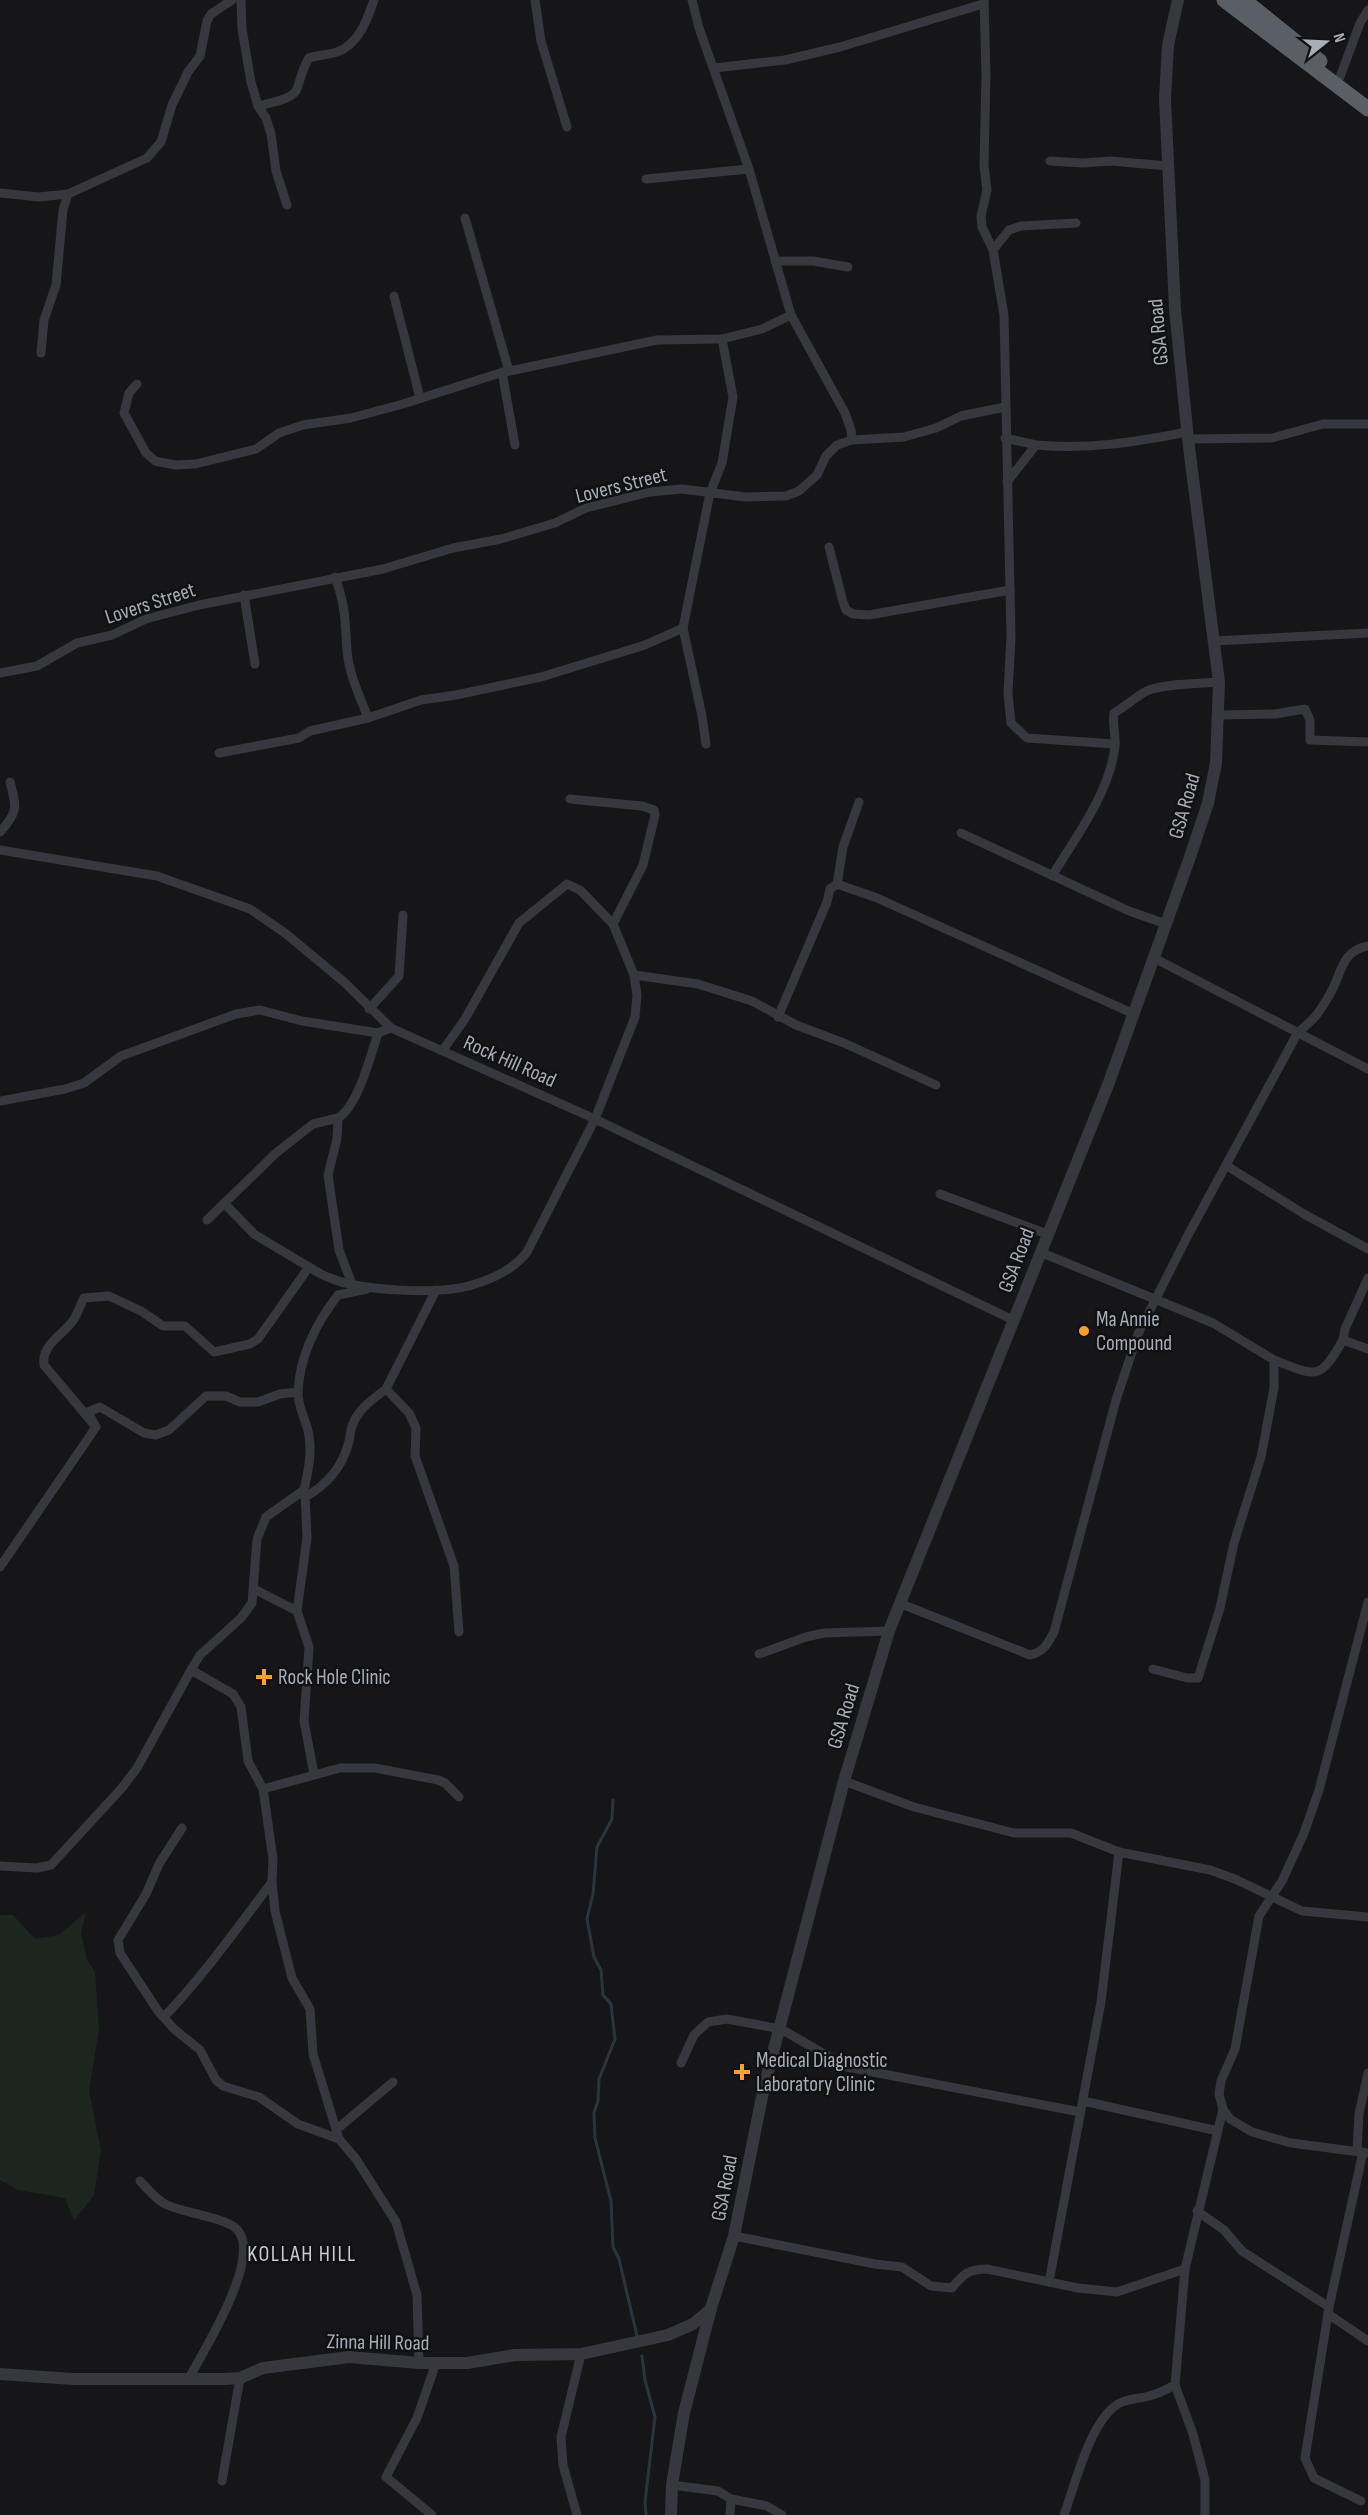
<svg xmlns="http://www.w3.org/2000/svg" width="1368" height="2515" font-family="'Sofia Sans Condensed',sans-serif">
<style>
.green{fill:#1d261e}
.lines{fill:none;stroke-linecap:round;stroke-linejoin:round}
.stream{stroke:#2b363c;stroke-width:3}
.minor{stroke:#36383d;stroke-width:9}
.tertiary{stroke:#36383d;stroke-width:12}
.trunk{stroke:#5a5e65;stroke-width:15}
.poi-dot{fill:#f7a02e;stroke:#111113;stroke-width:2}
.labels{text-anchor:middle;stroke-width:5;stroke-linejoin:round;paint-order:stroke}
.street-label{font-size:21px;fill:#a7aeb8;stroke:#111113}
.poi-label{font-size:21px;fill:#a7aeb8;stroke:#111113;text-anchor:start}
.neighbourhood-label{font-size:22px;letter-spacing:1.5px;fill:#c8ccd4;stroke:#111113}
</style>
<rect width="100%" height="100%" fill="#161618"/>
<path class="green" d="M86,1912l-5,21 6,27 8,12 4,57 -10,62 12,59 -7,45 -20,26 -9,-23 -47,-8 -18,-10v-265h13l22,24 24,-4z"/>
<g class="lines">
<g class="stream">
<path d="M613,1800l-1,19 -15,28 -4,47 -6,25 7,38 7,13 2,25 8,9 4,35 -16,40 -1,22 -4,12 1,25 16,63 2,46 6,12 18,77"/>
<path d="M642,2356l3,24 10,37 -10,85 1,13"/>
</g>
<g class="minor">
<path d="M241,0l1,29 9,53 7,24 8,12 5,16 5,37 11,34"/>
<path d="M535,0l6,41 26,86"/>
<path d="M692,0l7,28 50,141 42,146 54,98 6,17 1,10"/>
<path d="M714,68l71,-8 55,-13 143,-43"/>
<path d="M1340,77l20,-54 8,-13"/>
<path d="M258,106c10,-3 35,-6 39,-17 4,-11 5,-20 12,-31 9,-3 19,-3 28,-6 22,-8 30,-32 37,-52"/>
<path d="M1050,161l33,2 28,-2 57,5"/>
<path d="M646,179l103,-10"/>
<path d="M0,193l39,4 29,-3 79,-36 14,-16 11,-37 16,-33 12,-16 7,-35 4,-7 21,-14"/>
<path d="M465,218l44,153"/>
<path d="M993,250l16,-20 12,-4 55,-3"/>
<path d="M775,261h38l35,6"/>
<path d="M394,296l26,102"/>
<path d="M41,353l3,-33 12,-35 7,-75 5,-16"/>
<path d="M502,372l13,73"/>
<path d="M137,384l-8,9 -5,20 22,40 9,8 20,4 20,-1 61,-15 23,-16 24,-8 48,-7 52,-14 97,-31 157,-33 65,-1 40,-10 29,-14"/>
<path d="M1005,438l31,7"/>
<path d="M1188,439l84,-1 51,-14h45"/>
<path d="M1007,482l29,-37c52,5 100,-3 151,-13"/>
<path d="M829,547l14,55 3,8 7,4 16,1 141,-25 -6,-275 -11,-65 -11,-23 -1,-11 6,-26 -3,-24 2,-92 -2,-74"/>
<path d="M335,577c11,30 10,44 12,74 2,23 13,46 21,67"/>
<path d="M1010,590l1,47 -3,56 3,30 16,15 88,6"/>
<path d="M244,595l11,69"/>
<path d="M1214,641l154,-8"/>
<path d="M0,673l37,-7 40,-23 35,-8 34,-16 53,-14 184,-36 70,-21 48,-9 54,-16 31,-15 64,-16 32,-3 63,8 41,-1 13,-5 18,-16 9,-19 11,-11 15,-5 52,-3 32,-9 25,-12 44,-9"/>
<path d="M1219,715l56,-1 30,-5 5,11v20l58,2"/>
<path d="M706,744l-4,-28 -19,-88 27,-135 12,-30 11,-66 -11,-58"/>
<path d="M219,753l80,-15 11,-7 58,-13 53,-18 35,-5 85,-18 104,-32 38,-17"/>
<path d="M0,832c18,-20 17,-24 10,-50"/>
<path d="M961,833l168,78 37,13"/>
<path d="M0,850l157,26 93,33 35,24 59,49 47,46 204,91 418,201"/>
<path d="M1052,876c24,-39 58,-84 63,-130 1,-11 -3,-22 -1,-33 10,-5 26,-20 35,-23 22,-7 47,-6 70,-8"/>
<path d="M837,884l6,-37 16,-45"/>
<path d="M1154,958l214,111"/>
<path d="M634,975l64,9 54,17 44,24 48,18 92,42"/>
<path d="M369,1009l30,-33 4,-61"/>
<path d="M778,1017l49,-115 3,-13 7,-5 40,14 257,116"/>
<path d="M443,1050l22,-31 54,-96 48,-39 13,6 33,34"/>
<path d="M0,1101l65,-12 19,-6 37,-27 115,-42 24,-4 42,11 76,12 13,-5"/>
<path d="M1227,1166l77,48 64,35"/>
<path d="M940,1194l107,40"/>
<path d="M224,1203l30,31 55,33"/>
<path d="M207,1220l69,-67 37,-29 25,-6"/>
<path d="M1040,1252l173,71 61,37v28l-13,69 -27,86 -14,65 -22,70h-11l-34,-9"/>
<path d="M1368,1278l-23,51 -2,11 25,9"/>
<path d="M352,1284l-13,-34 -11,-75 9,-36 1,-21c20,-12 33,-63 40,-85"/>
<path d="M367,1289l-29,6c-21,27 -38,61 -40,96 -1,16 9,30 11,45 3,18 -1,36 -5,54l-38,27 -9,22 -5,64 -11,15 -41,37 -9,15 42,24 8,13 7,54 15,28 10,70 -1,23 3,29 17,67 18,31 3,45 26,85 17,20 40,63 21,73 2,68"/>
<path d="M436,1290l-50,99 23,24 7,15 -1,28 39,110 5,66"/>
<path d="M1274,1360c42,16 45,22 69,-20"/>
<path d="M96,1427l-52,-62c-3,-21 19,-29 30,-46 4,-6 6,-14 10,-21l25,-2 32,15 22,15h22l29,26 36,-8 8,-5 51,-72c7,4 14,9 21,11 31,13 110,17 142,7 21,-6 42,-16 55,-33l68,-133 40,-102 2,-22 -3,-20 -21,-51 30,-59 12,-50 -1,-5 -12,-4 -72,-7"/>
<path d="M305,1497c22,-12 36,-28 43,-52 2,-6 2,-13 4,-19 6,-17 21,-27 34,-37"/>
<path d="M0,1567l96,-140 -8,-15 12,-5 44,26 12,2 13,-5 37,-34h20l14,6h18l22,-8 18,-2"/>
<path d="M254,1589l43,22 12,36 -5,74 10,53"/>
<path d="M1368,1602l-49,188 -15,43 -22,48 -23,35 -24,133 -14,32 -2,13 4,15 7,10 22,13 39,11 77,10"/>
<path d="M899,1603l131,52c14,-3 18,-12 24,-23l62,-232 22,-66 49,-97 110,-203c8,-8 18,-15 23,-24 4,-6 9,-13 12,-20 10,-19 10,-39 36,-44"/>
<path d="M297,1611l10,-73 -2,-45"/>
<path d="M759,1654l47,-17 18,-4 65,-2"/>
<path d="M844,1781l70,26 100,26h57l48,19"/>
<path d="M263,1789l77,-21h35l63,12 7,3 14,14"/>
<path d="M182,1828l-23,36 -13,30 -28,46 2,13 38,58 16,18 26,21 16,30 7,6 36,11 39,27 41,15"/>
<path d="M0,1866l37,2 14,-3 70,-76 16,-21 54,-98"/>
<path d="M164,2017c40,-42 73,-89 108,-135"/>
<path d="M681,2063l13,-28 14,-13 19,-3 54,10 66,38 233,45"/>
<path d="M1083,2101l135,30"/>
<path d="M337,2129l56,-47"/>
<path d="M1357,2151l2,-37 9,-41"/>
<path d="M140,2181c8,8 17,20 27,24 18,8 50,11 66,21 36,23 -31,127 -45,154"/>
<path d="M1197,2211l27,19 18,21 87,56"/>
<path d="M734,2236l141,28 27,3 29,19 21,2c11,-14 17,-19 35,-19l91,19 39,4 68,-23"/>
<path d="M1049,2282l52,-280 18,-150 91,18 25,9 67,32 66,6"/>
<path d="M1328,2314l40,27"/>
<path d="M1175,2385l18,49 12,46v35"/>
<path d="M222,2481l18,-103"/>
<path d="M672,2485l46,6 13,8 36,7 15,9"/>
<path d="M1361,2501l-47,-23 -9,-20 24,-151 34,-155"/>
<path d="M432,2515l-46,-38 31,-59 19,-55"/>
<path d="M577,2515l-14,-50 -2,-28 20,-83"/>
<path d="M730,2515l1,-16"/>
<path d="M1064,2515c11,-30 26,-94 54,-111 10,-6 21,-5 31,-8 9,-2 18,-7 26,-11l10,-116 38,-160"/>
</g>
<g class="tertiary">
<path d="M0,2374l73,5h151l16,-1 23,-10 86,-11 70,6h48l48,-8 66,-1 87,-19 25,-11 18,-15"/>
<path d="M671,2515l1,-30 12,-72 27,-105 23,-72 30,-149 80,-306 45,-150 219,-546 82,-228 18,-54 8,-40 3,-81 -31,-243 -13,-130 -10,-210 3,-54 10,-45"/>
</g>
<g class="trunk">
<path d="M1224,0l144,109"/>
<path d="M1244,0l76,61"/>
</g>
</g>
<g class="poi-dot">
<circle cx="1084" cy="1331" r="6"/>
<path d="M261 1668h6v6h6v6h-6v6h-6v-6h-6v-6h6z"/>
<path d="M739 2063h6v6h6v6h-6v6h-6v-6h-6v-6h6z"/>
</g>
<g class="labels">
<g class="street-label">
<text transform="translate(1158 332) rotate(-95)" y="7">GSA Road</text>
<text transform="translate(621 485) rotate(-14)" y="7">Lovers Street</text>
<text transform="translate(150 603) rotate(-18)" y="7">Lovers Street</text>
<text transform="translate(1184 806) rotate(-74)" y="7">GSA Road</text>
<text transform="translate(510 1061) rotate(24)" y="7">Rock Hill Road</text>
<text transform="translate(1016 1260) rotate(-69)" y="7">GSA Road</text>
<text transform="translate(843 1716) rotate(-73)" y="7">GSA Road</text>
<text transform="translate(724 2188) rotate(-79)" y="7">GSA Road</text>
<text transform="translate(378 2342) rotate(1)" y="7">Zinna Hill Road</text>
</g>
<g class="poi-label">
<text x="1096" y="1326">Ma Annie<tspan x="1096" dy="24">Compound</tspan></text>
<text x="278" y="1684">Rock Hole Clinic</text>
<text x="756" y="2067">Medical Diagnostic<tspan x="756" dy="24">Laboratory Clinic</tspan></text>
</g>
<g class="neighbourhood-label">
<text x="302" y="2261">KOLLAH HILL</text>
</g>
</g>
<g transform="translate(1326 42) rotate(72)" stroke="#111113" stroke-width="4.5" paint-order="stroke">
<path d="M0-4.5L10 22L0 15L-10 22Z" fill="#a7aeb8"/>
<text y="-9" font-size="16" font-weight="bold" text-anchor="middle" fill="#a7aeb8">N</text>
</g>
</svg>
